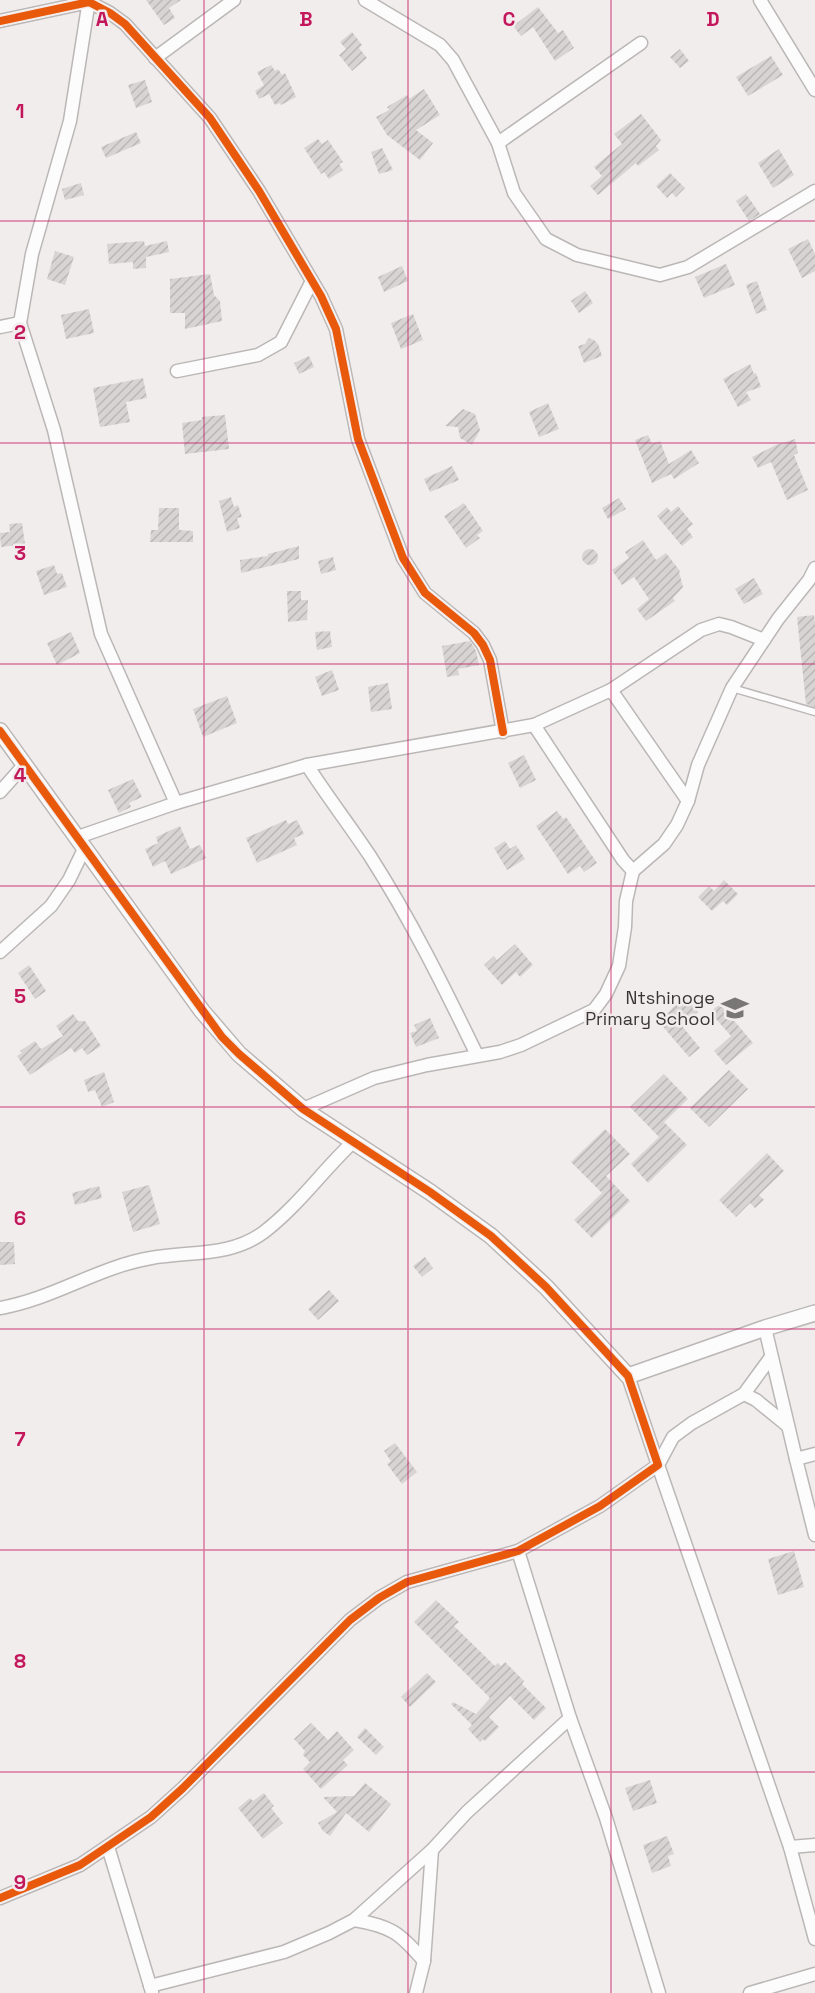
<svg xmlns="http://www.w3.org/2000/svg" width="815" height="1993" font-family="'Space Grotesk',sans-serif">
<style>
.building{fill:url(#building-hatch)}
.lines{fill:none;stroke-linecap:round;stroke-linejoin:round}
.service-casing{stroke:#bbb7b7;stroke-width:9}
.minor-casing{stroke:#bbb7b7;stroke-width:15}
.tertiary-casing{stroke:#bbb7b7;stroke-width:18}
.service{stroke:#fdfcfc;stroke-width:6}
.minor{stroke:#fdfcfc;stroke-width:12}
.tertiary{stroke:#fdfcfc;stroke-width:15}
.cycleway-casing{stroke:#f3ecec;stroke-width:11}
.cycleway{stroke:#e8590c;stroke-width:8}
.grid{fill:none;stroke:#c2185b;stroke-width:1.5;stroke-opacity:0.55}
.labels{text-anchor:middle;stroke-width:5;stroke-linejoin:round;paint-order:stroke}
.poi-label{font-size:18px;fill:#383636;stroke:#f3ecec;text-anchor:end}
.grid-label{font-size:20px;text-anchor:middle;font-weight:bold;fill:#c2185b;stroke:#f3ecec;stroke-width:5;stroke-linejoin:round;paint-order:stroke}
</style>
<defs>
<pattern id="building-hatch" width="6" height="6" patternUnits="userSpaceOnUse" patternTransform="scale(1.5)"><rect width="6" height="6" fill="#d8d4d4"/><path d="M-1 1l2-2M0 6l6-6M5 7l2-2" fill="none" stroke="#bab7b7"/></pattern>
</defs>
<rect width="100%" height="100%" fill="#f2eded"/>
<g class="building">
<path d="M146,0h35l-12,8 6,10 -11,7z"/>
<path d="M538,7l20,26 5,-3 11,18 -19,13 -22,-34 -12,9 -8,-10z"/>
<path d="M352,32l10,13 -3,3 8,10 -15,13 -13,-16 7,-6 -6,-7z"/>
<path d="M680,49l9,12 -9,7 -10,-11z"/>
<path d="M771,56l12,19 -35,21 -12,-19z"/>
<path d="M271,65l4,6 3,-2 4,6 3,-2 11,24 -15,8 -1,-2 -5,2 -6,-11 -10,5 -4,-8 9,-6 -7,-13z"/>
<path d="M145,80l7,22 -16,6 -8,-23z"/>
<path d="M424,89l16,26 -24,15 17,13 -13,17 -33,-25 -11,-18 13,-7 -2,-3 20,-12 2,4z"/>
<path d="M641,114l20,26 -5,6 3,4 -21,16 -2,-3 -38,32 -8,-9 12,-10 -8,-9 28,-23 -8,-10z"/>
<path d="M136,132l5,11 -35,15 -5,-11z"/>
<path d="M318,139l4,5 6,-4 15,22 -4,2 4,6 -14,9 -5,-7 -3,2 -17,-26z"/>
<path d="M382,148l11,22 -14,4 -8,-22z"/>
<path d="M779,149l15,26 -21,13 -15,-25z"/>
<path d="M670,173l15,15 -9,9 -4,-4 -5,5 -11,-12z"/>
<path d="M81,183l3,12 -19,5 -3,-11z"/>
<path d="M746,194l14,20 -11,7 -13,-20z"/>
<path d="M808,239l7,15v17l-13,7 -14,-29z"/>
<path d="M144,241l1,5 22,-5 2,11 -23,5v11l-13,1v-7l-24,2 -2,-20z"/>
<path d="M55,251l19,6 -9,28 -18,-6z"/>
<path d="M726,264l9,21 -31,13 -9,-21z"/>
<path d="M402,266l6,15 -24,11 -6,-15z"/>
<path d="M210,274l4,21 6,6 2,20 -37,8v-16h-15v-34z"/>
<path d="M757,281l10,29 -11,4 -10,-29z"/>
<path d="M585,291l8,12 -14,10 -8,-12z"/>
<path d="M89,309l5,24 -28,6 -5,-24z"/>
<path d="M413,314l10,26 -22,9 -10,-26z"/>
<path d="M589,338l5,2 4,4 4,12 -18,7 -6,-17 7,-2z"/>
<path d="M309,356l5,11 -15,7 -5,-11z"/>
<path d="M750,364l4,10 2,-1 5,14 -15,5 5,8 -13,7 -15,-28z"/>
<path d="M143,378l4,20 -21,4 4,20 -30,5 -7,-39z"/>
<path d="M548,403l11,26 -20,8 -10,-25z"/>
<path d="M463,409l12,5 5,16 -8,15 -12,-7 -2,-11 -13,-1z"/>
<path d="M225,415l4,34 -44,5 -3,-31 20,-3v-3z"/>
<path d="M648,435l4,9 8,-3 9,23 22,-14 8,13 -25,16 -3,-5 -19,9 -17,-43z"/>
<path d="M795,439l3,14 -4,2 14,35 -21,10 -16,-38 -13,6 -6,-11 24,-12z"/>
<path d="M452,466l7,14 -29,12 -6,-13z"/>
<path d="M231,497l3,10 4,-2 4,12 -5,1 3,10 -13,4 -8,-31z"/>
<path d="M619,498l7,11 -18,10 -6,-11z"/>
<path d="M464,503l19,28 -6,4 3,3 -14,10 -22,-32z"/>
<path d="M678,506l15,18 -6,5 6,8 -11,9 -25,-30 10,-9 4,5z"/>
<path d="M159,508h20v22l14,1v11h-43l1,-12h7z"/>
<path d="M22,523l3,21 -24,3 -1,-14 10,-1 -1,-8z"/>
<path d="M643,540l13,20 10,-7 14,18 -1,1 4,15 -10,11 2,3 -29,20 -9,-12 12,-10 -15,-22 -12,8 -10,-15 17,-12 -4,-6z"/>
<path d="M299,546v13l-58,14 -1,-13 28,-4v-2z"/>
<circle cx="590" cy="557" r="8"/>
<path d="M333,557l3,13 -15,4 -3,-13z"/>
<path d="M54,565l3,9 5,-1 5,14 -23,8 -8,-24z"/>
<path d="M754,578l9,16 -19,10 -9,-15z"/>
<path d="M287,591h14v9h7l-1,20 -19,2z"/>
<path d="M814,615l1,8v84l-9,-3 -9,-87z"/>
<path d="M330,631l2,16 -15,3 -2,-18z"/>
<path d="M71,632l9,21 -23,12 -10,-22z"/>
<path d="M470,641l6,10 3,14 -21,4 1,6 -12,2 -5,-31z"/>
<path d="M332,670l7,20 -17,6 -7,-19z"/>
<path d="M388,683l4,26 -21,3 -3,-25z"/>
<path d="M227,696l10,27 -34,14 -10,-28z"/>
<path d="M524,755l12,25 -16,8 -12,-25z"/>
<path d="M133,779l9,18 -13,6 2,4 -12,6 -11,-23z"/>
<path d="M557,811l6,8 3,-2 31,46 -13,9 -4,-6 -12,8 -32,-48z"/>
<path d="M286,820l2,4 9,-4 7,14 -10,4 3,7 -40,18 -11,-25z"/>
<path d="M180,826l10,23 10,-4 6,13 -35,16 -6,-13 -12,6 -8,-18 13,-6 -2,-6z"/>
<path d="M505,841l5,8 6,-4 9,14 -18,11 -13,-22z"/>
<path d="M724,880l14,14 -11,11 -4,-4 -11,10 -14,-14 11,-11 5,5z"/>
<path d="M515,944l18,21 -13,12 -4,-5 -14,13 -18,-20 10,-9 3,4z"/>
<path d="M29,965l17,26 -11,8 -17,-26z"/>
<path d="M684,996l14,16 -16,14 18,22 -11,9 -30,-35z"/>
<path d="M720,1004l33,39 -27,22 -12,-14 17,-15 -21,-24z"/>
<path d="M73,1014l5,7h7l16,25 -14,9 -5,-7 -7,5 -4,-5 -41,27 -13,-19 5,-3 -2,-2 15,-10 6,8 22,-13 -7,-10z"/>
<path d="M430,1018l9,20 -23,9 -6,-14 7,-2 -3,-6z"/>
<path d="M729,1070l19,19 -39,38 -19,-19z"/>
<path d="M104,1072l10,30 -12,5 -7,-17 -7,2 -4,-12z"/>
<path d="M664,1074l24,25 -24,23 23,23 -39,38 -17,-19 28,-27 -29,-30z"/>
<path d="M605,1129l25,25 -24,22 24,25 -38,37 -18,-18 28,-27 -31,-31z"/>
<path d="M767,1153l17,18 -25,24 5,5 -9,8 -5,-5 -14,14 -17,-17z"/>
<path d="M149,1185l11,39 -27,8 -11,-40z"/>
<path d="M99,1186l3,12 -27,7 -3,-12z"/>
<path d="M0,1242h14l1,22 -15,1z"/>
<path d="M425,1257l8,11 -11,9 -9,-11z"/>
<path d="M329,1290l10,11 -21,19 -10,-11z"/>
<path d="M395,1443l22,29 -15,12 -15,-20 4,-3 -7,-10z"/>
<path d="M794,1551l10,36 -26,8 -10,-36z"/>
<path d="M436,1600l23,22 -5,4 41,40 3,-3 3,3 4,-4 19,19 -2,3 24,24 -12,12 -24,-24 -21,21 10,10 -14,14 -2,-2 -3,3 -12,-13 4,-4 -21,-21 2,-2 23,12 14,-16 -76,-76z"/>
<path d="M427,1673l9,9 -26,25 -9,-10z"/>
<path d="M311,1723l17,17 9,-9 17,19 -11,10 5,5 -27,24 -18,-20 7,-7 -7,-7 2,-4 -11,-12z"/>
<path d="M365,1728l19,19 -8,8 -19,-18z"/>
<path d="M650,1780l7,23 -24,8 -8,-23z"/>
<path d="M365,1783l26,21 -22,28 -23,-19 -16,23 -7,-5 -5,-8 19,-11 -14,-15 31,-1z"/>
<path d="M264,1793l10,13 -3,2 12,15 -20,16 -25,-31 12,-10 3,3z"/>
<path d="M667,1836l7,18 -6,2 3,10 -19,7 -9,-28z"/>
</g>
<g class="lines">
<defs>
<path id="service" d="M732,688l83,24"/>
<g id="minor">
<path d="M365,0l75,45 13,15 45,83 16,50 32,46 31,16 83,20 28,-8 127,-76"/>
<path d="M760,0l55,90"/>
<path d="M0,21l89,-19 21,11 15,11 85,94 49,73 62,105 15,33 22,110 45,119 22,35 49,40 9,12 7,15 13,72"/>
<path d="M155,58l79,-58"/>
<path d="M498,143l143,-100"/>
<path d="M0,327l20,-4"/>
<path d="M177,371l81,-16 23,-13 31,-61"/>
<path d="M611,690l77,111"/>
<path d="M307,765c20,31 43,61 63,91 41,64 74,131 107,199"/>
<path d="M0,792l25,-28"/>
<path d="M176,803l131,-38 227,-40 77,-35 90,-60 18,-6 12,3 33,13"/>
<path d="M78,837l98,-34 -75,-169 -47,-204 -34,-107 12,-69 38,-133 19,-121"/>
<path d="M633,871l31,-27 13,-19 11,-24 10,-36 34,-77 46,-69 31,-39 6,-12"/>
<path d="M0,952l51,-46 18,-26 16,-33"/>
<path d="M303,1109l71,-31 53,-13 73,-13 21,-7 73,-35 12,-16 13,-28 6,-39 1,-26 7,-30 -10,-11 -89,-135"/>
<path d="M0,1308c53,-9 98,-41 151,-50 39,-7 80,-1 113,-26 34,-26 59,-62 90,-91"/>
<path d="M765,1328l31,131 19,-5"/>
<path d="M771,1357l-27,37 -52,29 -19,14 -15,28 132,382 25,92"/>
<path d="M744,1394l12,6 32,26"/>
<path d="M796,1459l19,76"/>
<path d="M570,1718l36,100 53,175"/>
<path d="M108,1847l44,145"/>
<path d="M790,1847l25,-2"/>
<path d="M0,1898l80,-33 71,-48 32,-29 167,-168 29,-22 28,-16 111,-31 82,-45 58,-41 -30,-89"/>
<path d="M354,1920c37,6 46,13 70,41"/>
<path d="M150,1986l134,-34 45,-19 25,-13 78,-70 35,-38 103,-94 -52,-167"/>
<path d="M416,1993l8,-32 8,-111"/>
<path d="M750,1993l65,-19"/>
</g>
<path id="tertiary" d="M0,731l202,280 37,43 64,55 127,83 61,44 55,51 82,89 137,-48 50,-15"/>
</defs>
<use href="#service" class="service-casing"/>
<use href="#minor" class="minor-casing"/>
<use href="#tertiary" class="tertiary-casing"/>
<use href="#service" class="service"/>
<use href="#minor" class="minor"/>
<use href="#tertiary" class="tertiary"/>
<defs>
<g id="cycleway">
<path d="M0,21l89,-19 21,11 15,11 85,94 49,73 62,105 15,33 22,110 45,119 22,35 49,40 9,12 7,15 13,72"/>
<path d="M0,731l222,306 17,17 64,55 127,83 61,44 55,51 82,89 30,89 -58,41 -82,45 -111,31 -28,16 -29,22 -167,168 -32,29 -71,48 -80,33"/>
</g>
</defs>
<use href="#cycleway" class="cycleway-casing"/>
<use href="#cycleway" class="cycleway"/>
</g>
<path class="grid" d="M204,0v1993M408,0v1993M611,0v1993M0,221h815M0,443h815M0,664h815M0,886h815M0,1107h815M0,1329h815M0,1550h815M0,1772h815"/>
<defs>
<symbol id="school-bare" viewBox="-9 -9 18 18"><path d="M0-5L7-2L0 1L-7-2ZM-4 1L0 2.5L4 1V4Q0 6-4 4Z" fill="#797676" stroke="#f3ecec" stroke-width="2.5" paint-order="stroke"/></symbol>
</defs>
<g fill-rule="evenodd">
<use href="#school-bare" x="716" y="989" width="38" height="38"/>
</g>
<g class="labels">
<g class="poi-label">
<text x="715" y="1004">Ntshinoge<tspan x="715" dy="21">Primary School</tspan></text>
</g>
</g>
<g class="grid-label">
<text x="102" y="26">A</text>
<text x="306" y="26">B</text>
<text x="509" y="26">C</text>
<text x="713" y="26">D</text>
<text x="20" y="118">1</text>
<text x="20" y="339">2</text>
<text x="20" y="560">3</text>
<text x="20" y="782">4</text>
<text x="20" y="1003">5</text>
<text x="20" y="1225">6</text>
<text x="20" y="1446">7</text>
<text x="20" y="1668">8</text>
<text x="20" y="1889">9</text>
</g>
</svg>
